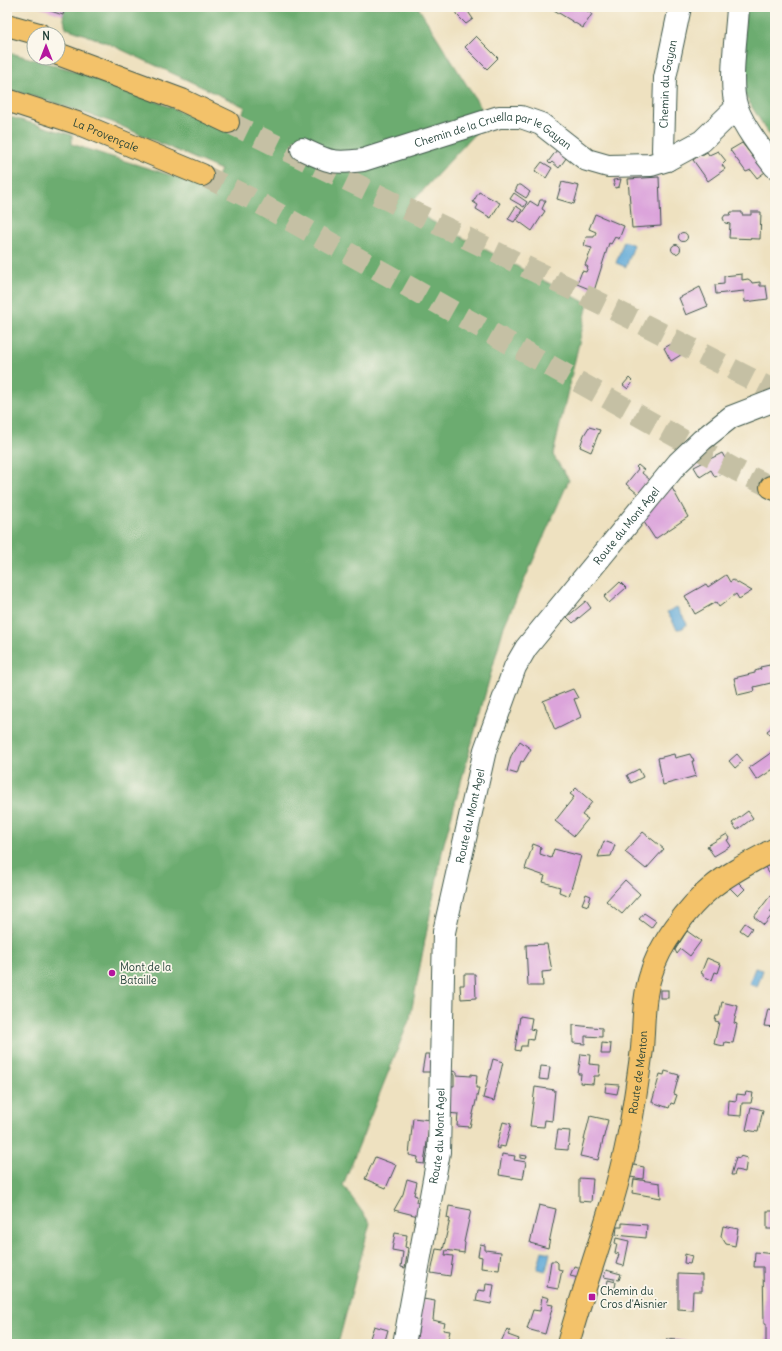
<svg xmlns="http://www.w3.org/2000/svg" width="782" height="1351" font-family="Delius,sans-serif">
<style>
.forest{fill:#6cac70;stroke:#467452}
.water{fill:#60a9d7;stroke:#407386}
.building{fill:#dca4db}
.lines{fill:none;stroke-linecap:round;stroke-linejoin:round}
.highway-tunnel{stroke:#c5c0a4;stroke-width:22;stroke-dasharray:22 11;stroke-linecap:butt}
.minor-casing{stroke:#3e5649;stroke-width:24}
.major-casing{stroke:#3e5649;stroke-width:24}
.highway-casing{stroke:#3e5649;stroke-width:24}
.minor{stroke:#fff;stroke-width:22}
.major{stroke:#f3c26a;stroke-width:22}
.highway{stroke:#f3c26a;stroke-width:22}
.poi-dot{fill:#b5179e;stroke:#fbf7ec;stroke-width:1.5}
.labels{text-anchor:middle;stroke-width:3.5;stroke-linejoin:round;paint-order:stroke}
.street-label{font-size:11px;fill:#1f3d34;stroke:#fbf7ec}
.poi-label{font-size:11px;fill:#1f3d34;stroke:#fbf7ec;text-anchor:start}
</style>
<rect width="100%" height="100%" fill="#fbf7ec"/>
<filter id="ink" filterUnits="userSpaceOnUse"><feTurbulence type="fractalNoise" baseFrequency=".025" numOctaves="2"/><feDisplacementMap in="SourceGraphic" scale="8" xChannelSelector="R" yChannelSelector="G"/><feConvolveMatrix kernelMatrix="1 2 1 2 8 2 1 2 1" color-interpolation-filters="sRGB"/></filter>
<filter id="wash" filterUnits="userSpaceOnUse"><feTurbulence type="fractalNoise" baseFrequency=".012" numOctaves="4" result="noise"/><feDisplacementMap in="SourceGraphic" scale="16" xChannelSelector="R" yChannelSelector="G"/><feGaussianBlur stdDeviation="0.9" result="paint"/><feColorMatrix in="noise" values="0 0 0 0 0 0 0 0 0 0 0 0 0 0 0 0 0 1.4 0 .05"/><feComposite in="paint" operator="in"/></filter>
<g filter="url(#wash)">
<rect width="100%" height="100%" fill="#eee1c0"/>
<g class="forest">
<path d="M65,7h353l70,112 -81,89 181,96 -35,151 16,25 -65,146 -61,221 -33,171 -67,167 27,38 -32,121h-331v-1228l65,19v9c46,16 93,28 139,45l10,-19 -109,-48 -64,-21 -41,-12v-37l65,18 76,28 87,36 10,-27 -142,-66 -37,-13 -3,-13z"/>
<path d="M745,7h30v137l-33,-53z"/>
</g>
<g class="water">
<path d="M624,241l10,4 -8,22 -10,-4z"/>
<path d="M677,607l10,17c-3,4 -5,5 -10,5l-10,-17z"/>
<path d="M755,968l8,2 -6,17 -8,-3z"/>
<path d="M542,1251l8,2 -4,18 -9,-2z"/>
</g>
<g id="blocks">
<g class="building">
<path d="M38,7h27l-2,8z"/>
<path d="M460,7h5l8,12 -7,5 -10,-10v-4z"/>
<path d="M556,7h25l11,7 -9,14 -29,-18z"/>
<path d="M476,36l22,22 -11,11 -22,-22z"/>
<path d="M742,143l23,29 -8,6 -6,-8 -5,2 -16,-22z"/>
<path d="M559,147l10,7 -10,14 -7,-6 -2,2 -2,-2z"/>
<path d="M718,151l8,10 -4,4 3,4 -17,12 -15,-21 8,-6 1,1 5,-3 2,3z"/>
<path d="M542,162l10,6 -6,10 -11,-7z"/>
<path d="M659,177l2,49 -29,2 -4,-49z"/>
<path d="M621,179l-2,8 -4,1 -2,-8z"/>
<path d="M562,182l17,4 -5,18 -17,-5z"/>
<path d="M518,185h3l9,7 -4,6 -11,-7z"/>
<path d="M479,192l21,11 -9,15 -15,-9 2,-4 -5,-3z"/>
<path d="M514,193l13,9 -3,5 -14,-8z"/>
<path d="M540,200h6l-4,9 3,2 -13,20 -15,-11 13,-19 8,5z"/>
<path d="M516,206l6,4 -8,12 -6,-3z"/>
<path d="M731,212h11v3h9v-3h10l-1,27 -31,-1 1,-14 -5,-1 -2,-5 2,-3h5z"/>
<path d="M595,214l29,12 -5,13 -4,-2 -4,7 -2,-1 -15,48 -17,-7 5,-13 4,1 2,-5 -3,-2 7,-17 -8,-2 2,-9h8l2,-5 -7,-3z"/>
<circle cx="683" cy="237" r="4.5"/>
<circle cx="676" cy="249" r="4.5"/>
<path d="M742,274v6l6,-1 3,2 1,2 8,-1v4h6l2,13 -23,3 -1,-11 -28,3 -1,-9 9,-1v-8z"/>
<path d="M700,287l8,19 -22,9 -7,-17z"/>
<path d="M677,341l7,12 -13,8 -7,-13z"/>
<path d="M629,378l4,4 -5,7 -5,-4z"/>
<path d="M589,427l11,3 -9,22 -11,-5 4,-12z"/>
<path d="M722,453l9,16 -16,8 -4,-7 -11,7 -6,-10z"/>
<path d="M638,465l6,5 -2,3 8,7 -12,14 -12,-10 12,-15 -2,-2z"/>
<path d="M671,486l17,31 -33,22 -13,-20z"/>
<path d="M726,575l4,7 3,-2 19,11 -13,8 -3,-5 -17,13 -3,-5 -21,12 -10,-18 21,-12 2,3z"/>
<path d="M620,582l6,6 -17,15 -5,-6z"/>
<path d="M586,601l5,7 -18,15 -6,-6z"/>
<path d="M770,665l5,17 -21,5 1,4 -17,4 -4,-17 21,-5v-2l6,-2 -1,-2z"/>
<path d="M573,689l5,9 -4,1 7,18 -26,13 -12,-29z"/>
<path d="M775,725v11l-3,2 -5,-7z"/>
<path d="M520,741l11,8 -8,13 -2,-1 -4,13 -10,-3 4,-15z"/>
<path d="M775,750v18l-18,12 -8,-12z"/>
<path d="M674,754l1,4 15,-4 2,4h1l1,3h-2l4,15 -33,9 -5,-27z"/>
<path d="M737,754l6,7 -8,7 -6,-7z"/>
<path d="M639,769l4,8 -12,6 -4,-8z"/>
<path d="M576,788l16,14 -10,13 6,4 -14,17 -19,-15 19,-24 -4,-3z"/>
<path d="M748,811l5,7 -16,12 -5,-7z"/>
<path d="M643,832l21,17 -18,20 -21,-17z"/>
<path d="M727,834l3,4 -3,2 4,6 -17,10 -7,-10z"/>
<path d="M604,841l11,4 -4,11 -13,1z"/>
<path d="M533,844l8,3 -1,7 11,4 3,-9 27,7 -12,40 -10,-4 1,-5 -17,-5 2,-6 -20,-7z"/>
<path d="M774,860l1,2v19l-11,-15z"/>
<path d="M625,880l15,14 -18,20 -16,-13z"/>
<path d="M737,881l8,8 -7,7 -9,-9z"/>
<path d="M586,894l5,2 -3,10 -6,-2z"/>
<path d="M770,896l5,3v6l-5,7 3,2 -9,11 -10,-8z"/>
<path d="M644,913l12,8 -5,7 -12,-9z"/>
<path d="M745,923l7,5 -5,7 -7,-5z"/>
<path d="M687,931l14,10 -11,15 -9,-7 -4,5 -2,-4z"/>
<path d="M547,944l5,27 -10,1 1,14h-15l-2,-41z"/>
<path d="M707,958l14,6 -3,9 -3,-1 -3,8 -9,-4v-2l-2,-1z"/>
<path d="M464,974h11l1,24 -15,1 -1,-14h4z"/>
<rect x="660" y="990" width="8" height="8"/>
<path d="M722,1002l16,4 -4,17 3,1 -4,19 -8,-1 -1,4 -10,-2 5,-22 -4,-1 1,-5h3z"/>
<path d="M768,1009l7,1v17l-11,-1z"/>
<path d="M520,1016l12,2 -2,11 5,1 -2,10 -5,-1 -1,7h-6l-1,5 -5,-1z"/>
<path d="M573,1025l29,3v9l-17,-1v8l-12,-1z"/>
<path d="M602,1043l9,1 -1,10h-9z"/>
<path d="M425,1054h9l-1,18h-11z"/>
<path d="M581,1054l9,1 -1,9 11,1 -1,11h-5l-1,8 -13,-1 1,-9h-3z"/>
<path d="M493,1059l10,3 -9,39 -11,-3z"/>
<path d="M541,1066l9,1 -2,13 -9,-1z"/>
<path d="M452,1071l5,1v3l14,1v-2l6,1 -1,13h3l-9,39 -13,-1 1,-12 -12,-1 1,-27h7v-12h-3z"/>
<path d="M665,1071l14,4 -5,19 3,1 -3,9 -3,-1 -2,5 -17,-6 8,-28 4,1z"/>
<path d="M606,1084l13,1 -2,9 -12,-2z"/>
<path d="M535,1087l20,3 -3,31 -7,-1 -1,7 -14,-1z"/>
<path d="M746,1092l7,1 -2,10h-9l-1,13 -13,-1 1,-15 7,1 1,-7 8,1z"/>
<path d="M751,1107l12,3 -5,22 -12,-2z"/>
<path d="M590,1116l18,4 -10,40 -18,-4z"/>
<path d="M413,1118l17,2 -6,44 -7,-1 1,-6 -9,-2z"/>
<path d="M503,1122l8,2 -6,23 -5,-1v3l-4,-1z"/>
<path d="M558,1130l12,1 -2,19 -13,-1z"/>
<path d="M502,1154l13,2 -1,4 12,2 -3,17 -24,-4z"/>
<path d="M520,1155l7,1 -1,3 -6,-1z"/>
<path d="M740,1156l7,2 -2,14 -9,-2 -2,5h-3l5,-18 4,1z"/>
<path d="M375,1157l21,8 -10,23 -21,-9z"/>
<path d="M634,1165l10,2 -1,12 -13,-2z"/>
<path d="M579,1178l14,1 -2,23 -12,-1z"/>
<path d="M407,1179l10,3 -3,13 3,1 -1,6 5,1 -3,13 -24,-6 9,-16z"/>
<path d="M634,1179l26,4 1,15 -29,-5z"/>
<path d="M539,1205l17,4 -8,39 -18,-5z"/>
<path d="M449,1206l22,4 -7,32 1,1 -1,10 -18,-3 -1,5 8,1 -3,20 -19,-3 5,-24 7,1 7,-31 -3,-1z"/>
<rect x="767" y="1211" width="8" height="18"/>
<path d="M622,1223l25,2 -1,13 -30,-3 1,-8h5z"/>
<path d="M723,1226l15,3 -3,17 -9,-2 -5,-8z"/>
<path d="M395,1233l12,2 -2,12 3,1 -3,20 -4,-1 2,-15 -11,-2z"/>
<path d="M616,1238l13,3 -5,25 -8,-2 3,-10 -4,-1 2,-9 -2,-1z"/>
<path d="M480,1244l5,1v5l16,2 -2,18 -18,-2 1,-11 -4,-1z"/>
<path d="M755,1252l20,2v90h-9v-20h-2l-1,-57h-9z"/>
<path d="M685,1254l7,2 -2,8 -6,-1z"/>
<path d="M551,1261h5l2,2v6l4,1 -4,19 -11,-2z"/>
<path d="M574,1266l8,2 -3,10 -9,-2z"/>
<path d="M606,1270l15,4 -2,6 -15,-3z"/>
<path d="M678,1274l24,1v16h-9l-1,19 -14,-1z"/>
<path d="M608,1280l8,2 -1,6 -8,-2z"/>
<path d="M486,1284l8,1 -3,19 -15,-3 2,-11 7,1z"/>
<path d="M542,1296l7,2 -2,6 6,1 -8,29 -18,-5 6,-19 7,1z"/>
<path d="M423,1299l12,2 -2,19 12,3 -2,7 7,1 -3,13 -31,-1 3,-17 -3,-1z"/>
<path d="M374,1326l14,4 -4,14h-16z"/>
<path d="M507,1329l3,2 -2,4 11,4 -2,5h-17z"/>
<path d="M667,1339l31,3v2h-32z"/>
</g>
</g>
</g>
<g filter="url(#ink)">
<use href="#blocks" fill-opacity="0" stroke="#3e5649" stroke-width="1"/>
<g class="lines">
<g class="highway-tunnel">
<path d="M228,122l409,199 138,70"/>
<path d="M202,175l48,23 486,272 35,17"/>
</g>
<defs>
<g id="minor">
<path d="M738,7c-1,26 -10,78 -1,101 8,21 24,41 38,59"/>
<path id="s1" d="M302,149c27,13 31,15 61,11l136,-43h22l20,7 46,36 21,6 43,-1 16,-5 35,-19 34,-33"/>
<path id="s2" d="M667,160l-4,-10 2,-72 15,-71"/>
<path id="s3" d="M404,1344l35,-192 5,-220 41,-182 30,-83 11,-19 152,-185 24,-23 29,-23 44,-17"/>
</g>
<g id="major">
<path id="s4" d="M568,1344c19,-69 46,-136 60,-206 6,-29 10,-60 14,-89 2,-26 1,-51 9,-75 8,-29 37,-67 60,-86 19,-16 42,-27 64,-39"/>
</g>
<g id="highway">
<path d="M7,25l32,9"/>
<path d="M58,54l124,46 46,22"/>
<path id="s5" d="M7,100l70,23 125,52"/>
<path d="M771,487l4,2"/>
</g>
</defs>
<use href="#minor" class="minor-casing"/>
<use href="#major" class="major-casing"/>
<use href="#highway" class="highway-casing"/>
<use href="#minor" class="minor"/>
<use href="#major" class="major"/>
<use href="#highway" class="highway"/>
</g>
</g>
<g class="poi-dot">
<circle cx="112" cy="973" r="4"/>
<rect x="588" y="1293" width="8" height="8" rx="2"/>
</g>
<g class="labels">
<g class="street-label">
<text dy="4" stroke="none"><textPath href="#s2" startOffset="77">Chemin du Gayan</textPath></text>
<text dy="4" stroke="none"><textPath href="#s5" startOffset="105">La Provençale</textPath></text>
<text dy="4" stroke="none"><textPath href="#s1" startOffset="202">Chemin de la Cruella par le Gayan</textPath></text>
<text dy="4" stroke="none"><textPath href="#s3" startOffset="870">Route du Mont Agel</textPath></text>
<text dy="4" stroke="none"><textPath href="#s3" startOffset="534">Route du Mont Agel</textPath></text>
<text dy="4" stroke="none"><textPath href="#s4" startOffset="281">Route de Menton</textPath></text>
<text dy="4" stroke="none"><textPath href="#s3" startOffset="211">Route du Mont Agel</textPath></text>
</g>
<g class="poi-label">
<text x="120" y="971">Mont de la<tspan x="120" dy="13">Bataille</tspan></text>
<text x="600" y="1295">Chemin du<tspan x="600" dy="13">Cros d'Aisnier</tspan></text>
</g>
</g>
<rect width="782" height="1351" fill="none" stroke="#fbf7ec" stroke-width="24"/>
<g transform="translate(46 46)"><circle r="19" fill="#fbf7ec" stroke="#a3ada2"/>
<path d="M0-3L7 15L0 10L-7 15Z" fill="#b5179e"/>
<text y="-6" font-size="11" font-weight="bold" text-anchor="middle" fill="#1f3d34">N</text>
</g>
</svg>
